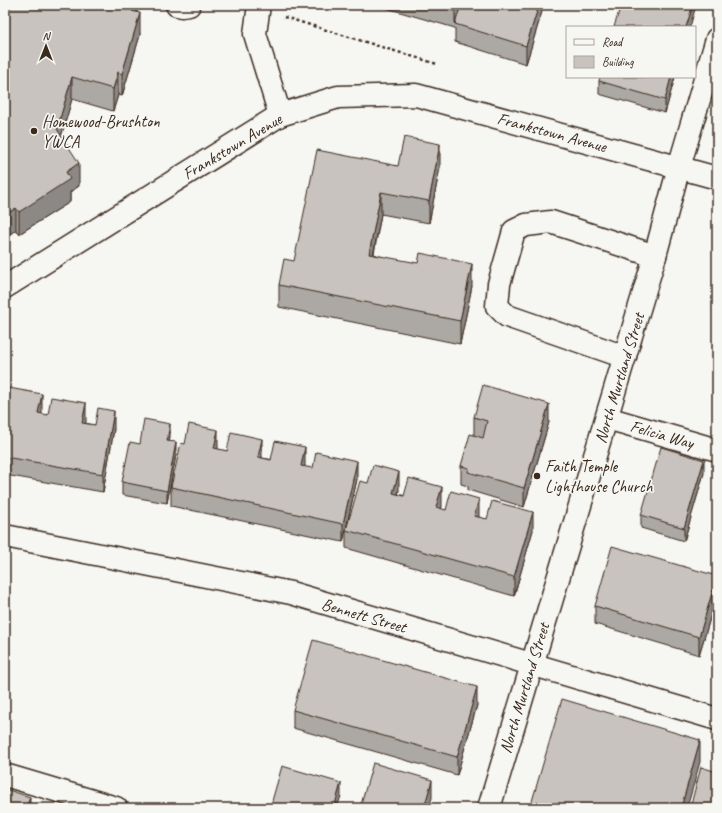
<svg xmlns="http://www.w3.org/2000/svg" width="722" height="813" font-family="Caveat,sans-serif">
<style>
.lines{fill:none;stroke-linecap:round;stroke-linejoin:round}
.minor-casing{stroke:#3b2a1e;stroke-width:25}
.major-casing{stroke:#3b2a1e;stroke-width:25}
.path{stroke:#3b2a1e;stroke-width:2.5;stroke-dasharray:3 3;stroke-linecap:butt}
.minor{stroke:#f6f6f2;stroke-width:22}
.major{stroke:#f6f6f2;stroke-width:22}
.wall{fill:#aca8a3;stroke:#3b2a1e}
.shaded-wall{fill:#8c8885;stroke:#3b2a1e}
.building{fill:#c8c3be;stroke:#3b2a1e}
.poi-dot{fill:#3b2a1e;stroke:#f6f6f2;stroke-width:1.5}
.labels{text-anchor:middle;stroke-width:3.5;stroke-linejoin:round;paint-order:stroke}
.poi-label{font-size:17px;fill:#3b2a1e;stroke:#f6f6f2;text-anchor:start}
.street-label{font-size:17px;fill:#3b2a1e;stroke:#f6f6f2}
</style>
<rect width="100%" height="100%" fill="#f6f6f2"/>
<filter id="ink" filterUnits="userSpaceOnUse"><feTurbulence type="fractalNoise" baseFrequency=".025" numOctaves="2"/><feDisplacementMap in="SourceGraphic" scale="8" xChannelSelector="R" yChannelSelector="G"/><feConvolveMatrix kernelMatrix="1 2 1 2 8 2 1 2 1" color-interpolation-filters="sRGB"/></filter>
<g filter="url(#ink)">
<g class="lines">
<defs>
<g id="minor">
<path d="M177,5l5,1 7,-1"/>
<path d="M259,5l-4,29 25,81"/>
<path d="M5,287l275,-172 58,-18 78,-2 301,83"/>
<path d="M625,357l-118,-41 -10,-10 2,-22 15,-53 12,-6 25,-3 104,34"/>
<path d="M607,418l110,32"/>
<path d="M5,775l111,33"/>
<path d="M489,808l166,-552 24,-89 38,-128"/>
</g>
<path id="major" d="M5,536l286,57 426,126"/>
</defs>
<use href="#minor" class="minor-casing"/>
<use href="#major" class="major-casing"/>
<path class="path" d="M284,17l153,47"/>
<use href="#minor" class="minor"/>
<use href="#major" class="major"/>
</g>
<g class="wall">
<path d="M5,5h132v7l3,23 -18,61 -4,-1 -5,16 -41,-12 -11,37 18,50 -9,6v10l-51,32 -3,-4 -11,7z"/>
<path d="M376,5h168l-18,59 -71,-22v-14z"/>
<path d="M675,77l-10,36 -66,-19v-13z"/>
<path d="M398,166l42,1 -11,56 -48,-9 -7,40 98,32 -12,58 -181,-37v-22l15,-24z"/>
<path d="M5,407l37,5 -1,2 45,7 -1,2 29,6 -11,63 -98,-17z"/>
<path d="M474,417l75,5 -25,85 -56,-17v-4l-7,-2v-18l13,-31z"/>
<path d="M170,437l-1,4 7,14 -9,48 -45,-8v-13l18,-38z"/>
<path d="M218,449l9,2 35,6v1l43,7 -1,2 53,12 -14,63 -172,-36v-19z"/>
<path d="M704,473l-20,68 -43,-13v-13z"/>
<path d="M368,483l31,7 -1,4 44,12 -1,3 5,1 87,20 -19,66 -168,-48v-18z"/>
<path d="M717,595l-18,60 -104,-31v-18z"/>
<path d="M717,607v22l-1,-1v-18z"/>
<path d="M477,705l-20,70 -164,-47v-18z"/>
</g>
<g class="shaded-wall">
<path d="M134,5h3v13l-5,-7z"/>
<path d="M457,5h5l-7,19v-14z"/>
<path d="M539,5h5l-18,59v-18z"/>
<path d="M693,5h2v4l-5,18h-4z"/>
<path d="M140,13v22l-18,61v-22z"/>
<path d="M118,72v23l-5,16v-22z"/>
<path d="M72,77v22l-15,52v-22z"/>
<path d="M671,77h4l-10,36v-13z"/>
<path d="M440,144v23l-11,56v-22z"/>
<path d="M79,163v23l-9,6v10l-51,32v-22l47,-40z"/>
<path d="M381,192v22l-12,62v-22z"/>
<path d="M16,208v22l-11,7v-22z"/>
<path d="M472,264v22l-12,58v-23z"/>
<path d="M42,394v18l-4,19v-18z"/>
<path d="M86,403v18l-4,20v-18z"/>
<path d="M549,404v18l-25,85v-19z"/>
<path d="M114,411v18l-11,63v-18z"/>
<path d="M170,424v13l-3,17v-13z"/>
<path d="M218,430v18l-4,18v-18z"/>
<path d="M262,439v18l-4,18v-18z"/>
<path d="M176,442v13l-9,48v-12z"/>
<path d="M305,447v18l-4,19v-18z"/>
<path d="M704,460v13l-20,68v-13z"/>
<path d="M357,461v18l-14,63v-18z"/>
<path d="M399,472v18l-6,21v-18z"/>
<path d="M442,487v19l-6,19v-18z"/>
<path d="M479,499v18l-5,-1z"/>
<path d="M533,512v18l-19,66v-19z"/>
<path d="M717,576v19l-18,60v-18z"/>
<path d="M477,687v18l-20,70v-18z"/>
<path d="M700,740v22l-13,46h-6z"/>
<path d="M432,780v18l-3,10h-5z"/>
<path d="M341,783v13l-4,12h-3z"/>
<path d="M30,797v11h-4z"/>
</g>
<g class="building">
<path d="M5,5h129l-2,6 8,2 -18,61 -4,-2 -5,17 -41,-12 -15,52 22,34 -13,9 4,7 -51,33 -3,-4 -11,7z"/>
<path d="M437,5h20l-2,5z"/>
<path d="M461,5h78l-13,41 -71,-22z"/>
<path d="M621,5h72l-7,22h-72z"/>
<path d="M600,77h71l-6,23 -66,-19z"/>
<path d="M404,137l36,7 -11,57 -48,-9 -12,62 49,9 2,-10 52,11 -12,57 -181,-36 5,-26 10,2 23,-111 81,16z"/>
<path d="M483,385l66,19 -25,84 -56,-16 1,-4 -8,-2 9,-32 13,4 4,-17 -13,-4z"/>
<path d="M9,388l33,6 -4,19 10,2 3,-18 35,6 -4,20 13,2 3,-17 16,3 -11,63 -98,-17v-50h1z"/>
<path d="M144,419l26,5 -3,17 9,1 -9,49 -45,-9 8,-40 10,2z"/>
<path d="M189,424l29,6 -4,18 13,3 4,-19 31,7 -4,18 13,3 4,-19 30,6 -4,19 12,2 3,-16 41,9 -14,63 -172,-37 10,-44 4,1z"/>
<path d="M661,447l43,13 -20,68 -43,-13z"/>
<path d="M373,465l26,7 -6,21 11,3 5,-18 33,9 -6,20 10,3 5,-19 28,8 -5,17 13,3 5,-18 41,11 -19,65 -168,-47 14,-49 8,2z"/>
<path d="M612,546l105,30 -18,61 -104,-31z"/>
<path d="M313,640l164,47 -20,70 -164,-47z"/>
<path d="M562,699l138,41 -19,68h-151z"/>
<path d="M373,763l59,17 -8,28h-64z"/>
<path d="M282,766l59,17 -7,25h-64z"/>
<path d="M701,767l16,5v36h-27z"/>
<path d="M5,789l25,8 -4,11h-21z"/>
</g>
</g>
<g class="poi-dot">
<circle cx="34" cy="131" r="4"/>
<circle cx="537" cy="476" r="4"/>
</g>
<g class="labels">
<g class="poi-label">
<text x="42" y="127">Homewood-Brushton<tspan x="42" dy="20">YWCA</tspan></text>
<text x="545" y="472">Faith Temple<tspan x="545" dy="20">Lighthouse Church</tspan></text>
</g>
<g class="street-label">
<text transform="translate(552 132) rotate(15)" y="6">Frankstown Avenue</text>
<text transform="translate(232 146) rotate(-31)" y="6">Frankstown Avenue</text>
<text transform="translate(619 378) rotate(-73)" y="6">North Murtland Street</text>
<text transform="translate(662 434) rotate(16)" y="6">Felicia Way</text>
<text transform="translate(364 615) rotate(16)" y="6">Bennett Street</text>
<text transform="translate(524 688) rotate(-73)" y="6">North Murtland Street</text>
</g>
</g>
<rect width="722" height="813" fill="none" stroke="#f6f6f2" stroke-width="20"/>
<rect x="10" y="10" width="702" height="793" fill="none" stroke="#3b2a1e" stroke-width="1.5" filter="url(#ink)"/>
<rect x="566" y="26" width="130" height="52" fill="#f6f6f2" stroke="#aba49d"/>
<rect x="574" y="39" width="20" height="6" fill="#f6f6f2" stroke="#aba49d"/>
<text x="602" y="46" font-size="12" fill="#3b2a1e">Road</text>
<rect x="574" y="56" width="20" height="12" fill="#c8c3be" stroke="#aba49d"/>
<text x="602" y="66" font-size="12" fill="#3b2a1e">Building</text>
<g transform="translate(46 46)" stroke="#f6f6f2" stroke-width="3" paint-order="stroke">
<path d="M0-3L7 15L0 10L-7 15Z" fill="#3b2a1e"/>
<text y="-6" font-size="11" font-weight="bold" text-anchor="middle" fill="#3b2a1e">N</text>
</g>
</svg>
